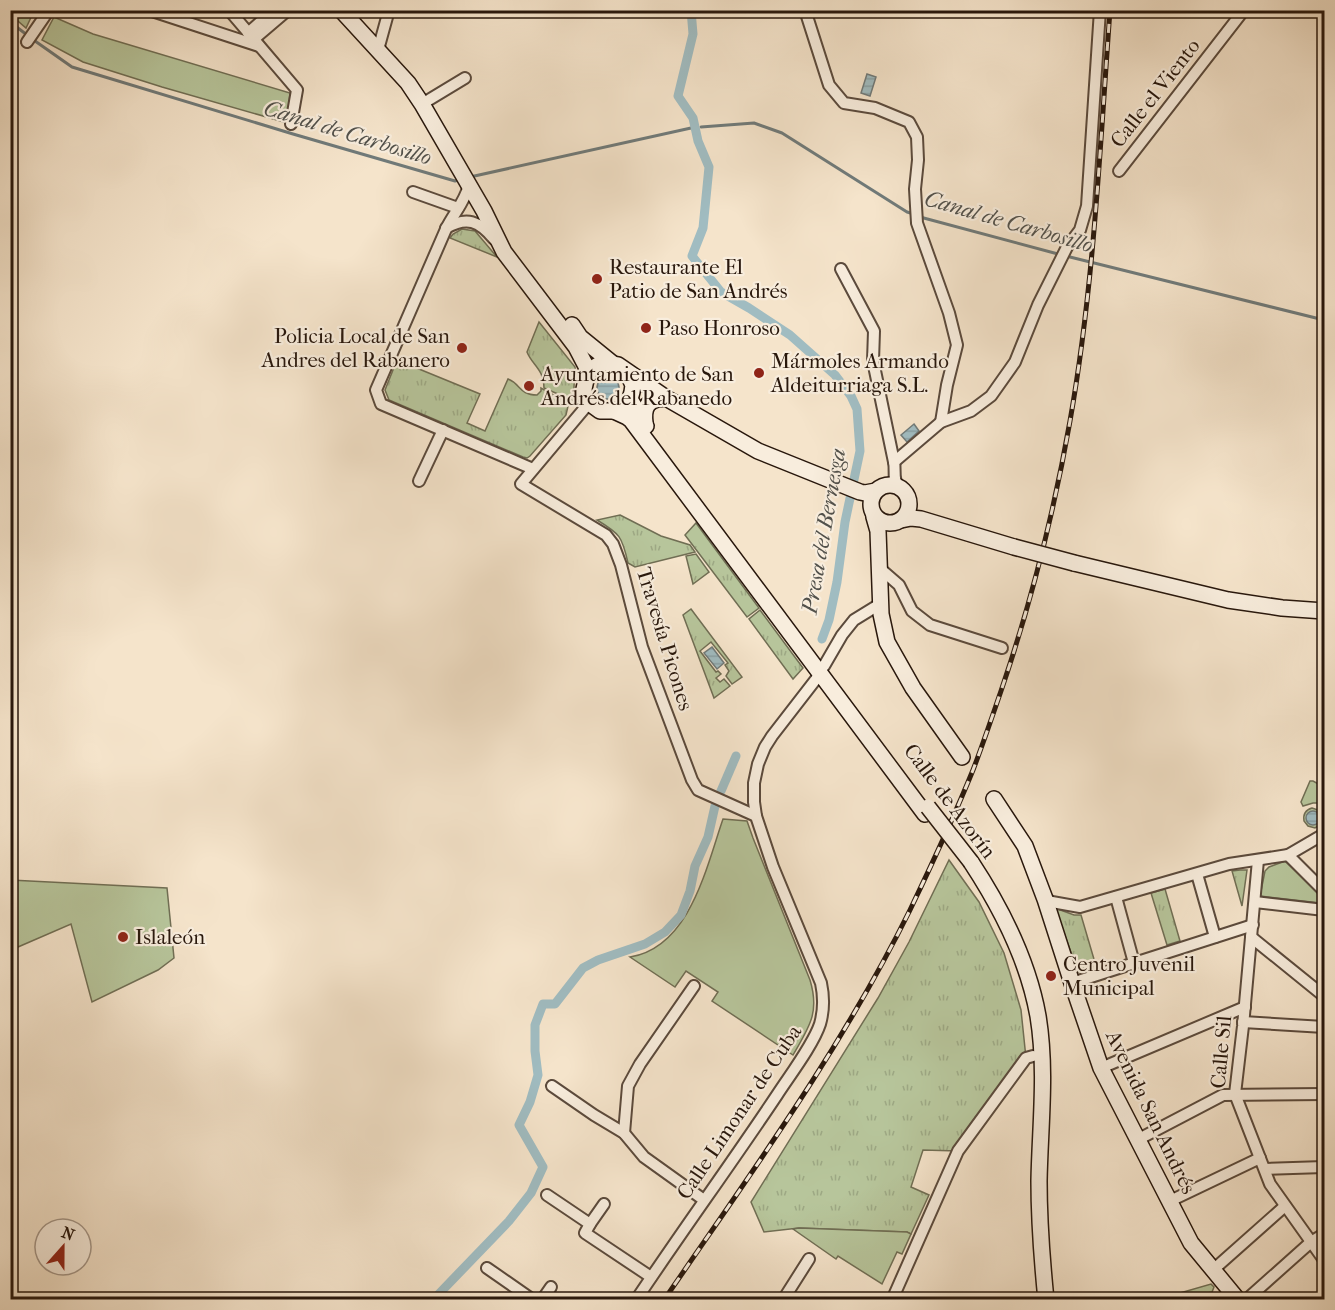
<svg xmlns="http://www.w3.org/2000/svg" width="1335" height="1310" font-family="'IM FELL French Canon',serif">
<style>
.grass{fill:url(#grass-tufts);stroke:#706e54;stroke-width:1.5}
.green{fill:#b7c59b;stroke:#706e54;stroke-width:1.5}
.water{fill:url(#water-rules);stroke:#707a79;stroke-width:1.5}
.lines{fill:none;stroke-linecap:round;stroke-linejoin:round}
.stream{stroke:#707a79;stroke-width:3}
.canal{stroke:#a0bcc1;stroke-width:9}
.street-casing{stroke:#5b4a3c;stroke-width:14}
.secondary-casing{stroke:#28170c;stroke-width:18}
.street{stroke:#f8eddd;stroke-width:10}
.secondary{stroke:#f8eddd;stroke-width:15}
.rail-casing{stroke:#28170c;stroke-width:5}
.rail{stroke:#f8eddd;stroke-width:3;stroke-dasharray:9;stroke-linecap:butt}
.secondary-bridge-casing{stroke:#28170c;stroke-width:18;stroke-linecap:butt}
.secondary-bridge{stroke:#f8eddd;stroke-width:15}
.poi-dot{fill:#8f2418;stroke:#f8eddd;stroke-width:2}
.labels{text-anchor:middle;stroke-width:4.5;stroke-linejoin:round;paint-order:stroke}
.street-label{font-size:21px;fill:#28170c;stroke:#f8eddd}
.poi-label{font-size:21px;fill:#28170c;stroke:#f8eddd;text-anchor:start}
.water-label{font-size:22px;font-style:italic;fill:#52514b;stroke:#f8eddd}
</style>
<defs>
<pattern id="grass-tufts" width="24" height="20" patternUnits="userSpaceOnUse" patternTransform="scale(1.5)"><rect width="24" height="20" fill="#b7c59b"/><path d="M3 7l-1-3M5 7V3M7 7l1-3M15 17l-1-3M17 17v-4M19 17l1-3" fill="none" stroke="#9da884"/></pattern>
<pattern id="water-rules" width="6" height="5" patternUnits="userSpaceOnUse" patternTransform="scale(1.5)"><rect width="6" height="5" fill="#a0bcc1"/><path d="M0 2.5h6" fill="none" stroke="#8aa1a5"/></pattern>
</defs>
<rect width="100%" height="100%" fill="#f5e4cb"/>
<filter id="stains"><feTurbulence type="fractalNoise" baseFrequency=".00333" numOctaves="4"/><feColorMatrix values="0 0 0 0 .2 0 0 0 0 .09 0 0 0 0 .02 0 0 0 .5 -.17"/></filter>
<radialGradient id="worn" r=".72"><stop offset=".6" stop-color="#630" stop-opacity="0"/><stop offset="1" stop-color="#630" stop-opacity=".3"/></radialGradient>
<g class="grass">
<path d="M462,229l13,2 22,26 -47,-19 3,-4z"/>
<path d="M539,322l36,45c1,7 -1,13 -1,20 0,6 2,8 0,14l-30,-13c0,-19 -12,-23 -17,-36z"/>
<path d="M397,360l83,34 -13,29 18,8 23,-52c13,5 11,16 29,16l4,-4v-3l25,14 2,4 -2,9 -36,41 -3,2 -4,-1 -134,-57 -4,-10z"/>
<path d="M620,515l41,21 29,9 5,7 -60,15 -7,-4c-6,-27 -8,-29 -31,-43z"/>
<path d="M696,523l63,85 -12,9 -62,-82z"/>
<path d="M696,554l13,18 -16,12 -7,-28z"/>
<path d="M691,609l51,68 -10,7 -6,-8 3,-5 -4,-6 3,-2 -17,-21 -11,9 16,21 2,-1 3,3 -5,4 4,4 4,-3 6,7 -16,12 -31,-83z"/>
<path d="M760,610l43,58 -10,11 -44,-60z"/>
<path d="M949,860l30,42 25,51 17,57 5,48 -68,93 -35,-1 -12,37 18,8 -18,39 -4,-2 -108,-4 -35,4 -13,-30 127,-204 31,-56z"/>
<path d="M1240,870h7l-5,36 -10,-35z"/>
<path d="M1165,889l15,52 -13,4 -16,-52z"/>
<path d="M1055,908l19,7h7l15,51 -18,6z"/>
</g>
<g class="green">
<path d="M10,11l1,-1 23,1 -8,17 -15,-13z"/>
<path d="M54,17l39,17 197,59 -1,12 -5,17 -122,-35 -79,-25 -41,-22z"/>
<path d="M1310,781h3l11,6v10l-5,6h-6l-10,3 -2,-4z"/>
<path d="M1312,808l9,3 3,5 -1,7 -8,5 -7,-2 -4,-5c-1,-6 1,-11 8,-13z"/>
<path d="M723,819l24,2 6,17 57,142c10,33 -1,47 -17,75l-81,-54 6,-9 -32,-21 -11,16 -45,-30c60,-10 76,-89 93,-138z"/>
<path d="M1285,861l38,36 -3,6 -60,-7 5,-25 4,-4z"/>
<path d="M10,880l157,8 7,70 -16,12 -66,32 -21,-78 -60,26z"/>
<path d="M799,1228l108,4 4,2 -9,20 -5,-2 -15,32 -44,-28 -2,3 -43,-30z"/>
<path d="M1211,1284l3,3 -2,5 -29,7 -6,-3 -4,-1z"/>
</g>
<g class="water">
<path d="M867,74l9,3 -6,19 -9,-3z"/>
<circle cx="608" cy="388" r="11"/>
<path d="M914,424l5,7 -12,11 -6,-7z"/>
<path d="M712,647l12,16 -7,6 -13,-16z"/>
<circle cx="1313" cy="818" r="7"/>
</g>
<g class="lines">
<g class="stream">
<path d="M10,22l25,19 37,26 221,67 162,47 6,-2"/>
<path d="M701,127l53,-4 28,10 125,79 7,2"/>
<path d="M470,177l221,-49"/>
<path d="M920,217l138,37 266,66"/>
</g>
<g class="canal">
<path d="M691,10l2,24 -15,62 15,22 5,23 11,26 -6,61 -11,28 29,36 28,16 41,27 45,40 16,21 6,13 3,42 -15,71 -8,60 -8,38 -7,19"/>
<path d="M721,791l15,-35"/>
<path d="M433,1300l76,-79 22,-28 12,-26 -24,-42 11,-23 8,-27 -3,-24v-26l8,-21h12l28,-36 15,-8 47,-16 20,-12 16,-17 9,-24 5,-25 13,-29 7,-31"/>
</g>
<defs>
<g id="street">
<path d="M149,10l110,36"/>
<path d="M229,10l68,80 -6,34"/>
<path d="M805,10l24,75 15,18 31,5 34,14 8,15 1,23 -3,29 2,34 32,90 8,32 -10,40 -6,37"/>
<path d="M248,33l26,-23"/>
<path d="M254,39l34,-29"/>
<path d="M27,42l22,-32"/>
<path d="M378,50l11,-40"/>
<path d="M422,104l43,-26"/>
<path d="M1119,171l125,-161"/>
<path d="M469,185c-4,17 -16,29 -23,44l-70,161 5,14 152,65"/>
<path d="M413,192l45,16"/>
<path d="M446,228c21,-12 33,-7 48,11"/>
<path d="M841,269l33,62 -1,30 21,101c2,9 -2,18 5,25"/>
<path d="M589,403l-68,81 85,51 7,9 8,21 21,82 50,133 6,10 58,26"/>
<path d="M894,462l47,-40 30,-11 20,-15 24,-34 23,-57 29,-58 13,-17 7,-24 13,-196"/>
<path d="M419,481l24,-51"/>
<path d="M879,570l5,2 15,13 13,26 18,14 72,23"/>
<path d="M824,666l18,-31 12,-15 26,-16"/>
<path d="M1288,855l36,36"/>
<path d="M1258,860l-15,166 -8,68 35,90 54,76"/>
<path d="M1197,874l18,63"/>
<path d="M1116,897l18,66"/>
<path d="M1045,899l7,3 28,5 149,-43 59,-9 36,-21"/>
<path d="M1255,902l69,8"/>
<path d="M1251,937l73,59"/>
<path d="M1072,983l181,-58"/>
<path d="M1243,1022l81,5"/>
<path d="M1101,1068l144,-61"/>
<path d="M552,1086l42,29 30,18 20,24 60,43"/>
<path d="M624,1133l4,-47 12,-22 54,-78"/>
<path d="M1139,1139l84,-44 101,-1"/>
<path d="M1265,1169l59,-2"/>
<path d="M547,1195l43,29 -5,9 66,44"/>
<path d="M1170,1201l90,-43"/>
<path d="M590,1224l14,-20"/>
<path d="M487,1268l46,32"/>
<path d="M1213,1270l72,-64"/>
<path d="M542,1300l9,-13"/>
<path d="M636,1300c46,-69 95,-136 141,-205 13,-20 36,-50 43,-71 4,-14 4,-27 1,-41l-48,-116 -17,-51 -2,-14v-19l4,-19 7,-17 7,-11 48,-62"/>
<path d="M783,1300l26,-41"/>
<path d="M892,1300l66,-149 68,-93 7,-2"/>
<path d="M1246,1300l65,-58 13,-8"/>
</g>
<g id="secondary">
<path d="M341,10l67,73 14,21 62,107 20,41 72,95 11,21v7"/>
<path d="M572,325l8,12 32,26"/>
<path d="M627,372l6,13 -1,7 -2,7 -9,10 -7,2h-14l-11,-8 -4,-7 -1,-7 3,-14 4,-6 7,-4 7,-2 13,2 48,33 92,53 102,41 5,1 11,-2"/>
<path d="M630,399l16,27"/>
<path d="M614,411l13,6 4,3 294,394"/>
<path d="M645,423c-2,-17 3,-24 21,-25"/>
<circle cx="890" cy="504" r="19"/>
<path d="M874,517l4,14 3,83 6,28 26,46 49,69"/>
<path d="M901,520l10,-2 10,1 93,28"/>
<path d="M1074,563l154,37 54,8 42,3"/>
<path d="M994,799l31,47 20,53 27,84 29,85 90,175 47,57"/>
<path d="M971,862c31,47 57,98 67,154 9,55 2,110 1,165 0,40 3,79 7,119"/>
</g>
</defs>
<use href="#street" class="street-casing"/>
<use href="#secondary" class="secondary-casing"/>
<use href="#street" class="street"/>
<use href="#secondary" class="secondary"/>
<defs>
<path id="rail" d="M664,1300c87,-127 178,-252 246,-390 22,-46 44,-93 63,-140 10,-26 19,-53 28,-79 30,-88 53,-179 69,-270 24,-136 30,-274 40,-411"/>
</defs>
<use href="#rail" class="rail-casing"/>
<use href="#rail" class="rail"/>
<defs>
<g id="secondary-bridge">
<path d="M1014,547l60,16"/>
<path d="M928,807l43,55"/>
</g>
</defs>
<use href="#secondary-bridge" class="secondary-bridge-casing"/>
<use href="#secondary-bridge" class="secondary-bridge"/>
</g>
<g class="poi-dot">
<circle cx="597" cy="279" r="6"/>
<circle cx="646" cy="328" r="6"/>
<circle cx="462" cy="348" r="6"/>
<circle cx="759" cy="373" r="6"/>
<circle cx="529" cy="386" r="6"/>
<circle cx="123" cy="937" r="6"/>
<circle cx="1051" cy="976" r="6"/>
</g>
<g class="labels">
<g class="street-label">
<text transform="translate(1155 93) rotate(-52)" y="7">Calle el Viento</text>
<text transform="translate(665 639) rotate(73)" y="7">Travesía Picones</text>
<text transform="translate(950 801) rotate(53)" y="7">Calle de Azorín</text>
<text transform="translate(1221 1052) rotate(-85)" y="7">Calle Sil</text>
<text transform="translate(739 1112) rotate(-56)" y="7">Calle Limonar de Cuba</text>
<text transform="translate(1151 1112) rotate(64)" y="7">Avenida San Andrés</text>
</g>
<g class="poi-label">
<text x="609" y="274">Restaurante El<tspan x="609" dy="24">Patio de San Andrés</tspan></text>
<text x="658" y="335">Paso Honroso</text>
<text x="450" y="343" text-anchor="end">Policia Local de San<tspan x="450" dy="24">Andres del Rabanero</tspan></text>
<text x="771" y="368">Mármoles Armando<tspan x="771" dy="24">Aldeiturriaga S.L.</tspan></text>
<text x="541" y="381">Ayuntamiento de San<tspan x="541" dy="24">Andrés del Rabanedo</tspan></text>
<text x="135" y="944">Islaleón</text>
<text x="1063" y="971">Centro Juvenil<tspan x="1063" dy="24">Municipal</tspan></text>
</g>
<g class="water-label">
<text transform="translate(348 132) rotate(17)" y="8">Canal de Carbosillo</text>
<text transform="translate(1009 221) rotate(16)" y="8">Canal de Carbosillo</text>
<text transform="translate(823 531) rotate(-80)" y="8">Presa del Bernesga</text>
</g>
</g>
<rect width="1335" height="1310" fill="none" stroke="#f5e4cb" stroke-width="36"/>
<rect x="12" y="12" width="1311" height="1286" fill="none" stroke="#28170c" stroke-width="3"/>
<rect x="18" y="18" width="1299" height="1274" fill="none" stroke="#28170c" stroke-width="1.5"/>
<g transform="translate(63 1247) rotate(21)"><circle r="28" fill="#f8eddd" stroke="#a59789" stroke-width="1.5"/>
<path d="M0-4.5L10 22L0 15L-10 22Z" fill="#8f2418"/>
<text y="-9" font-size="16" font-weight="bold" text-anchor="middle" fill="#28170c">N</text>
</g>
<rect width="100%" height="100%" filter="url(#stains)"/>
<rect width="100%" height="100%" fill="url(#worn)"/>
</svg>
